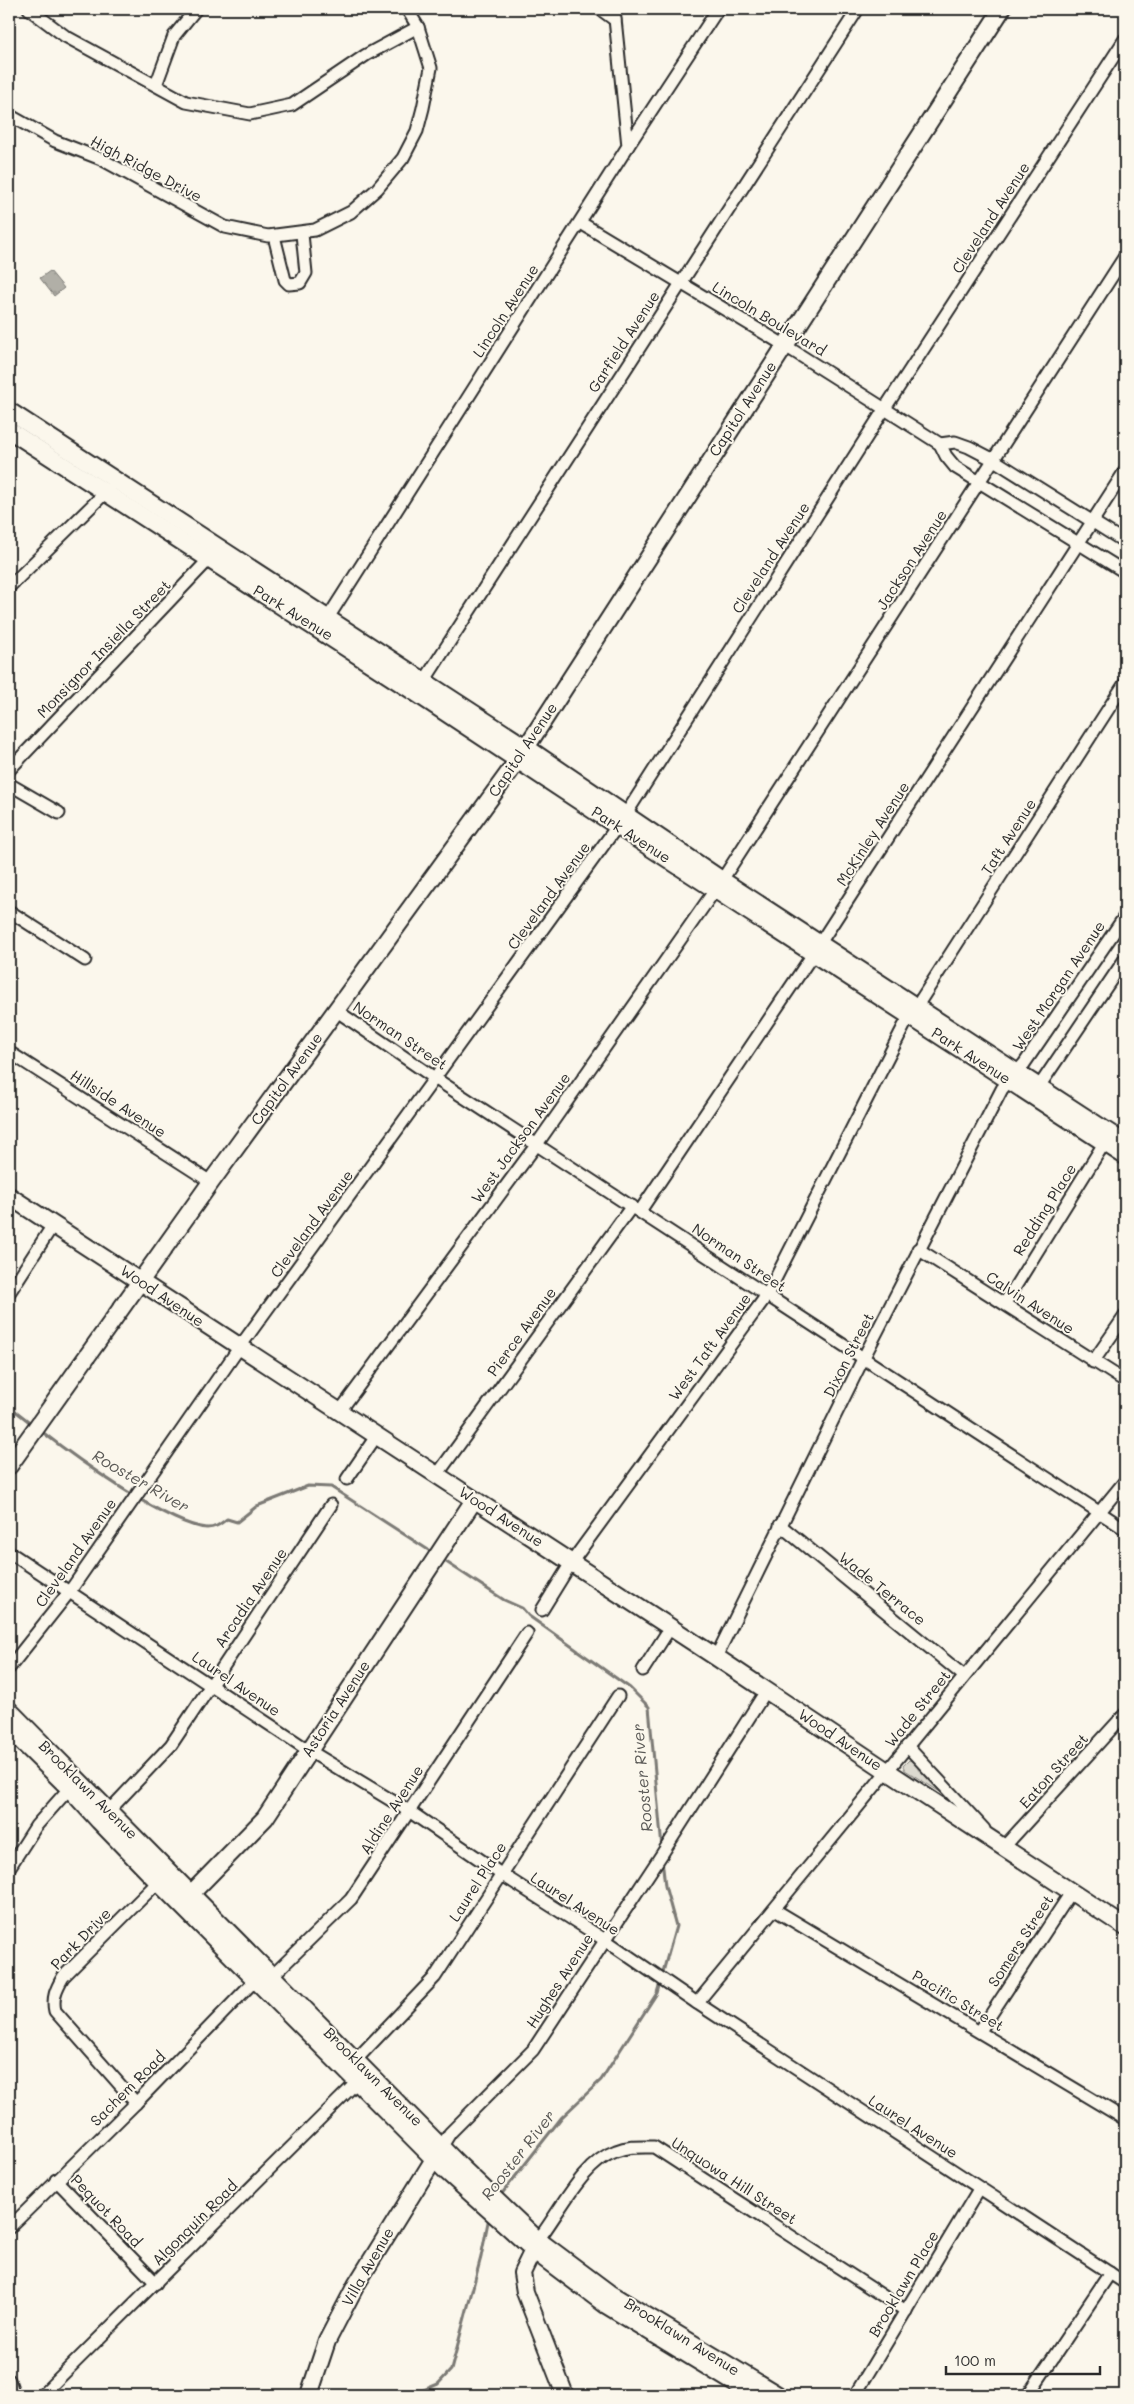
<svg xmlns="http://www.w3.org/2000/svg" width="1134" height="2404" font-family="Mali,sans-serif">
<style>
.park{fill:url(#park-tufts);stroke:#84827e}
.water{fill:url(#water-ripples);stroke:#7b7a75}
.lines{fill:none;stroke-linecap:round;stroke-linejoin:round}
.stream{stroke:#7b7a75;stroke-width:3}
.street-casing{stroke:#2b2b2b;stroke-width:15}
.secondary-casing{stroke:#2b2b2b;stroke-width:20}
.street{stroke:#fbf7ec;stroke-width:11}
.secondary{stroke:#fbf7ec;stroke-width:16}
.labels{text-anchor:middle;stroke-width:4;stroke-linejoin:round;paint-order:stroke}
.street-label{font-size:15px;fill:#2b2b2b;stroke:#fbf7ec}
.water-label{font-size:16px;font-style:italic;fill:#5a5956;stroke:#fbf7ec}
</style>
<defs>
<pattern id="park-tufts" width="24" height="20" patternUnits="userSpaceOnUse" patternTransform="scale(1.25)"><rect width="24" height="20" fill="#dddad0"/><path d="M3 7l-1-3M5 7V3M7 7l1-3M15 17l-1-3M17 17v-4M19 17l1-3" fill="none" stroke="#bebbb3"/></pattern>
<pattern id="water-ripples" width="26" height="14" patternUnits="userSpaceOnUse" patternTransform="scale(1.25)"><rect width="26" height="14" fill="#b1afa7"/><path d="M2 4q2-2 4 0t4 0M15 11q2-2 4 0t4 0" fill="none" stroke="#908f88"/></pattern>
</defs>
<rect width="100%" height="100%" fill="#fbf7ec"/>
<filter id="ink" filterUnits="userSpaceOnUse"><feTurbulence type="fractalNoise" baseFrequency=".02" numOctaves="2"/><feDisplacementMap in="SourceGraphic" scale="10" xChannelSelector="R" yChannelSelector="G"/><feConvolveMatrix kernelMatrix="1 2 1 2 8 2 1 2 1" color-interpolation-filters="sRGB"/></filter>
<g filter="url(#ink)">
<path class="park" d="M909,1760l3,1 33,34 -40,-25 -2,-4z"/>
<path class="water" d="M50,271l14,17 -10,8 -14,-18z"/>
<g class="lines">
<g class="stream">
<path d="M9,1406l23,18"/>
<path d="M41,1431c32,25 128,95 166,97 9,0 13,-4 20,-9l10,3 20,-16 51,-20 23,1 102,66"/>
<path d="M440,1558l64,42 18,8 7,8 101,72 19,19 13,141"/>
<path d="M500,2196l62,-79 39,-37 56,-87 19,-67 -11,-40 -3,-27"/>
<path d="M412,2395l26,-11 13,-14 30,-113 8,-40"/>
</g>
<defs>
<g id="street">
<path d="M29,9l36,27 121,66 64,12 42,-9 74,-50 52,-28"/>
<path d="M600,9l15,11"/>
<path d="M614,9l14,137"/>
<path d="M156,85l18,-49 22,-27"/>
<path d="M9,115l46,26 46,18 124,68 43,9 47,-6 36,-18 26,-23 26,-31 14,-27 6,-23 8,-40 -13,-41 -11,-18"/>
<path d="M581,223l203,122 156,99 6,12 9,11 170,105"/>
<path d="M274,236l11,44 4,4 11,-1 6,-10 -4,-39"/>
<path d="M940,444l15,-2 14,5 25,13 131,82"/>
<path d="M9,587l101,-99"/>
<path d="M324,624l304,-478 90,-137"/>
<path d="M421,686l437,-677"/>
<path d="M9,770l205,-216"/>
<path d="M9,784l50,29"/>
<path d="M9,911l76,49"/>
<path d="M337,1011l99,68 689,450"/>
<path d="M9,1052l202,130"/>
<path d="M1036,1091l89,-132"/>
<path d="M640,1211l173,-257 312,-483"/>
<path d="M918,1249l207,132"/>
<path d="M9,1293l44,-68"/>
<path d="M1005,1303l103,-166"/>
<path d="M1093,1362l32,-46"/>
<path d="M340,1411l197,-267 185,-264 403,-624"/>
<path d="M437,1475l195,-269"/>
<path d="M347,1479l30,-44"/>
<path d="M780,1525l184,151"/>
<path d="M9,1552l299,198 101,61 92,63 104,66 92,63 428,280"/>
<path d="M542,1610l29,-47 196,-268 137,-269 221,-343"/>
<path d="M716,1657l147,-298 139,-270 22,-25 101,-148"/>
<path d="M9,1668l61,-77 169,-243 387,-534 263,-412 236,-363"/>
<path d="M643,1670l27,-42"/>
<path d="M907,1746l77,83"/>
<path d="M104,1816l67,-71 160,-240"/>
<path d="M1004,1847l121,-133"/>
<path d="M9,1868l27,-42 38,-43"/>
<path d="M775,1910l350,209"/>
<path d="M267,1981l84,-82 176,-266"/>
<path d="M697,2003l428,-522"/>
<path d="M980,2031l92,-140"/>
<path d="M352,2064l83,-87 183,-281"/>
<path d="M136,2103l-81,-92c-3,-13 1,-22 8,-34l99,-99"/>
<path d="M442,2146l8,-13 83,-83 129,-196 104,-163"/>
<path d="M56,2180l100,103"/>
<path d="M9,2228l127,-125 124,-128"/>
<path d="M538,2240c22,-28 44,-77 78,-89 12,-5 25,-4 38,-4l252,164"/>
<path d="M9,2380l5,15"/>
<path d="M42,2395l319,-317"/>
<path d="M855,2395l124,-206"/>
<path d="M1028,2395l82,-122"/>
</g>
<g id="secondary">
<path d="M9,411l518,337 195,132 403,263"/>
<path d="M9,430l407,263 201,133 508,330"/>
<path d="M9,1196l707,461 171,114 238,156"/>
<path d="M9,1466l202,-284 307,-422 484,-751"/>
<path d="M9,1710l448,453 81,77 71,53 169,102"/>
<path d="M9,1729l60,59 30,33 59,61 288,289 91,82 69,52 148,90"/>
<path d="M183,1902l82,-84 209,-318"/>
<path d="M537,2242l-15,31 3,19 40,103"/>
<path d="M309,2395l18,-54 29,-56 83,-134"/>
</g>
</defs>
<use href="#street" class="street-casing"/>
<use href="#secondary" class="secondary-casing"/>
<use href="#street" class="street"/>
<use href="#secondary" class="secondary"/>
</g>
</g>
<g class="labels">
<g class="street-label">
<text transform="translate(146 169) rotate(28)" y="5">High Ridge Drive</text>
<text transform="translate(991 218) rotate(-57)" y="5">Cleveland Avenue</text>
<text transform="translate(506 311) rotate(-57)" y="5">Lincoln Avenue</text>
<text transform="translate(769 319) rotate(31)" y="5">Lincoln Boulevard</text>
<text transform="translate(624 342) rotate(-57)" y="5">Garfield Avenue</text>
<text transform="translate(743 409) rotate(-57)" y="5">Capitol Avenue</text>
<text transform="translate(771 558) rotate(-57)" y="5">Cleveland Avenue</text>
<text transform="translate(912 560) rotate(-57)" y="5">Jackson Avenue</text>
<text transform="translate(293 613) rotate(32)" y="5">Park Avenue</text>
<text transform="translate(104 649) rotate(-46)" y="5">Monsignor Insiella Street</text>
<text transform="translate(523 750) rotate(-56)" y="5">Capitol Avenue</text>
<text transform="translate(873 834) rotate(-57)" y="5">McKinley Avenue</text>
<text transform="translate(631 835) rotate(33)" y="5">Park Avenue</text>
<text transform="translate(1009 837) rotate(-57)" y="5">Taft Avenue</text>
<text transform="translate(549 896) rotate(-54)" y="5">Cleveland Avenue</text>
<text transform="translate(1059 986) rotate(-56)" y="5">West Morgan Avenue</text>
<text transform="translate(400 1036) rotate(34)" y="5">Norman Street</text>
<text transform="translate(971 1056) rotate(33)" y="5">Park Avenue</text>
<text transform="translate(287 1079) rotate(-54)" y="5">Capitol Avenue</text>
<text transform="translate(118 1104) rotate(33)" y="5">Hillside Avenue</text>
<text transform="translate(521 1138) rotate(-54)" y="5">West Jackson Avenue</text>
<text transform="translate(1045 1210) rotate(-58)" y="5">Redding Place</text>
<text transform="translate(312 1224) rotate(-54)" y="5">Cleveland Avenue</text>
<text transform="translate(739 1258) rotate(34)" y="5">Norman Street</text>
<text transform="translate(162 1296) rotate(34)" y="5">Wood Avenue</text>
<text transform="translate(1030 1303) rotate(33)" y="5">Calvin Avenue</text>
<text transform="translate(522 1332) rotate(-54)" y="5">Pierce Avenue</text>
<text transform="translate(710 1347) rotate(-54)" y="5">West Taft Avenue</text>
<text transform="translate(849 1355) rotate(-63)" y="5">Dixon Street</text>
<text transform="translate(501 1517) rotate(33)" y="5">Wood Avenue</text>
<text transform="translate(76 1553) rotate(-55)" y="5">Cleveland Avenue</text>
<text transform="translate(882 1589) rotate(39)" y="5">Wade Terrace</text>
<text transform="translate(251 1598) rotate(-56)" y="5">Arcadia Avenue</text>
<text transform="translate(236 1684) rotate(34)" y="5">Laurel Avenue</text>
<text transform="translate(336 1709) rotate(-57)" y="5">Astoria Avenue</text>
<text transform="translate(918 1709) rotate(-51)" y="5">Wade Street</text>
<text transform="translate(840 1740) rotate(34)" y="5">Wood Avenue</text>
<text transform="translate(1054 1771) rotate(-48)" y="5">Eaton Street</text>
<text transform="translate(88 1790) rotate(45)" y="5">Brooklawn Avenue</text>
<text transform="translate(392 1810) rotate(-57)" y="5">Aldine Avenue</text>
<text transform="translate(478 1882) rotate(-57)" y="5">Laurel Place</text>
<text transform="translate(575 1904) rotate(33)" y="5">Laurel Avenue</text>
<text transform="translate(81 1939) rotate(-46)" y="5">Park Drive</text>
<text transform="translate(1021 1941) rotate(-57)" y="5">Somers Street</text>
<text transform="translate(560 1981) rotate(-57)" y="5">Hughes Avenue</text>
<text transform="translate(958 2001) rotate(31)" y="5">Pacific Street</text>
<text transform="translate(373 2077) rotate(45)" y="5">Brooklawn Avenue</text>
<text transform="translate(128 2089) rotate(-45)" y="5">Sachem Road</text>
<text transform="translate(913 2127) rotate(33)" y="5">Laurel Avenue</text>
<text transform="translate(734 2181) rotate(33)" y="5">Unquowa Hill Street</text>
<text transform="translate(106 2211) rotate(46)" y="5">Pequot Road</text>
<text transform="translate(195 2223) rotate(-45)" y="5">Algonquin Road</text>
<text transform="translate(368 2267) rotate(-60)" y="5">Villa Avenue</text>
<text transform="translate(904 2284) rotate(-59)" y="5">Brooklawn Place</text>
<text transform="translate(682 2337) rotate(32)" y="5">Brooklawn Avenue</text>
</g>
<g class="water-label">
<text transform="translate(141 1481) rotate(30)" y="6">Rooster River</text>
<text transform="translate(642 1778) rotate(-95)" y="6">Rooster River</text>
<text transform="translate(518 2155) rotate(-52)" y="6">Rooster River</text>
</g>
</g>
<rect width="1134" height="2404" fill="none" stroke="#fbf7ec" stroke-width="30"/>
<rect x="15" y="15" width="1104" height="2374" fill="none" stroke="#2b2b2b" stroke-width="2" filter="url(#ink)"/>
<path d="M946 2366v8h154v-8" fill="none" stroke="#2b2b2b" stroke-width="2.5"/>
<text x="954" y="2366" font-size="15" fill="#2b2b2b" stroke="#fbf7ec" stroke-width="4" paint-order="stroke">100 m</text>
</svg>
